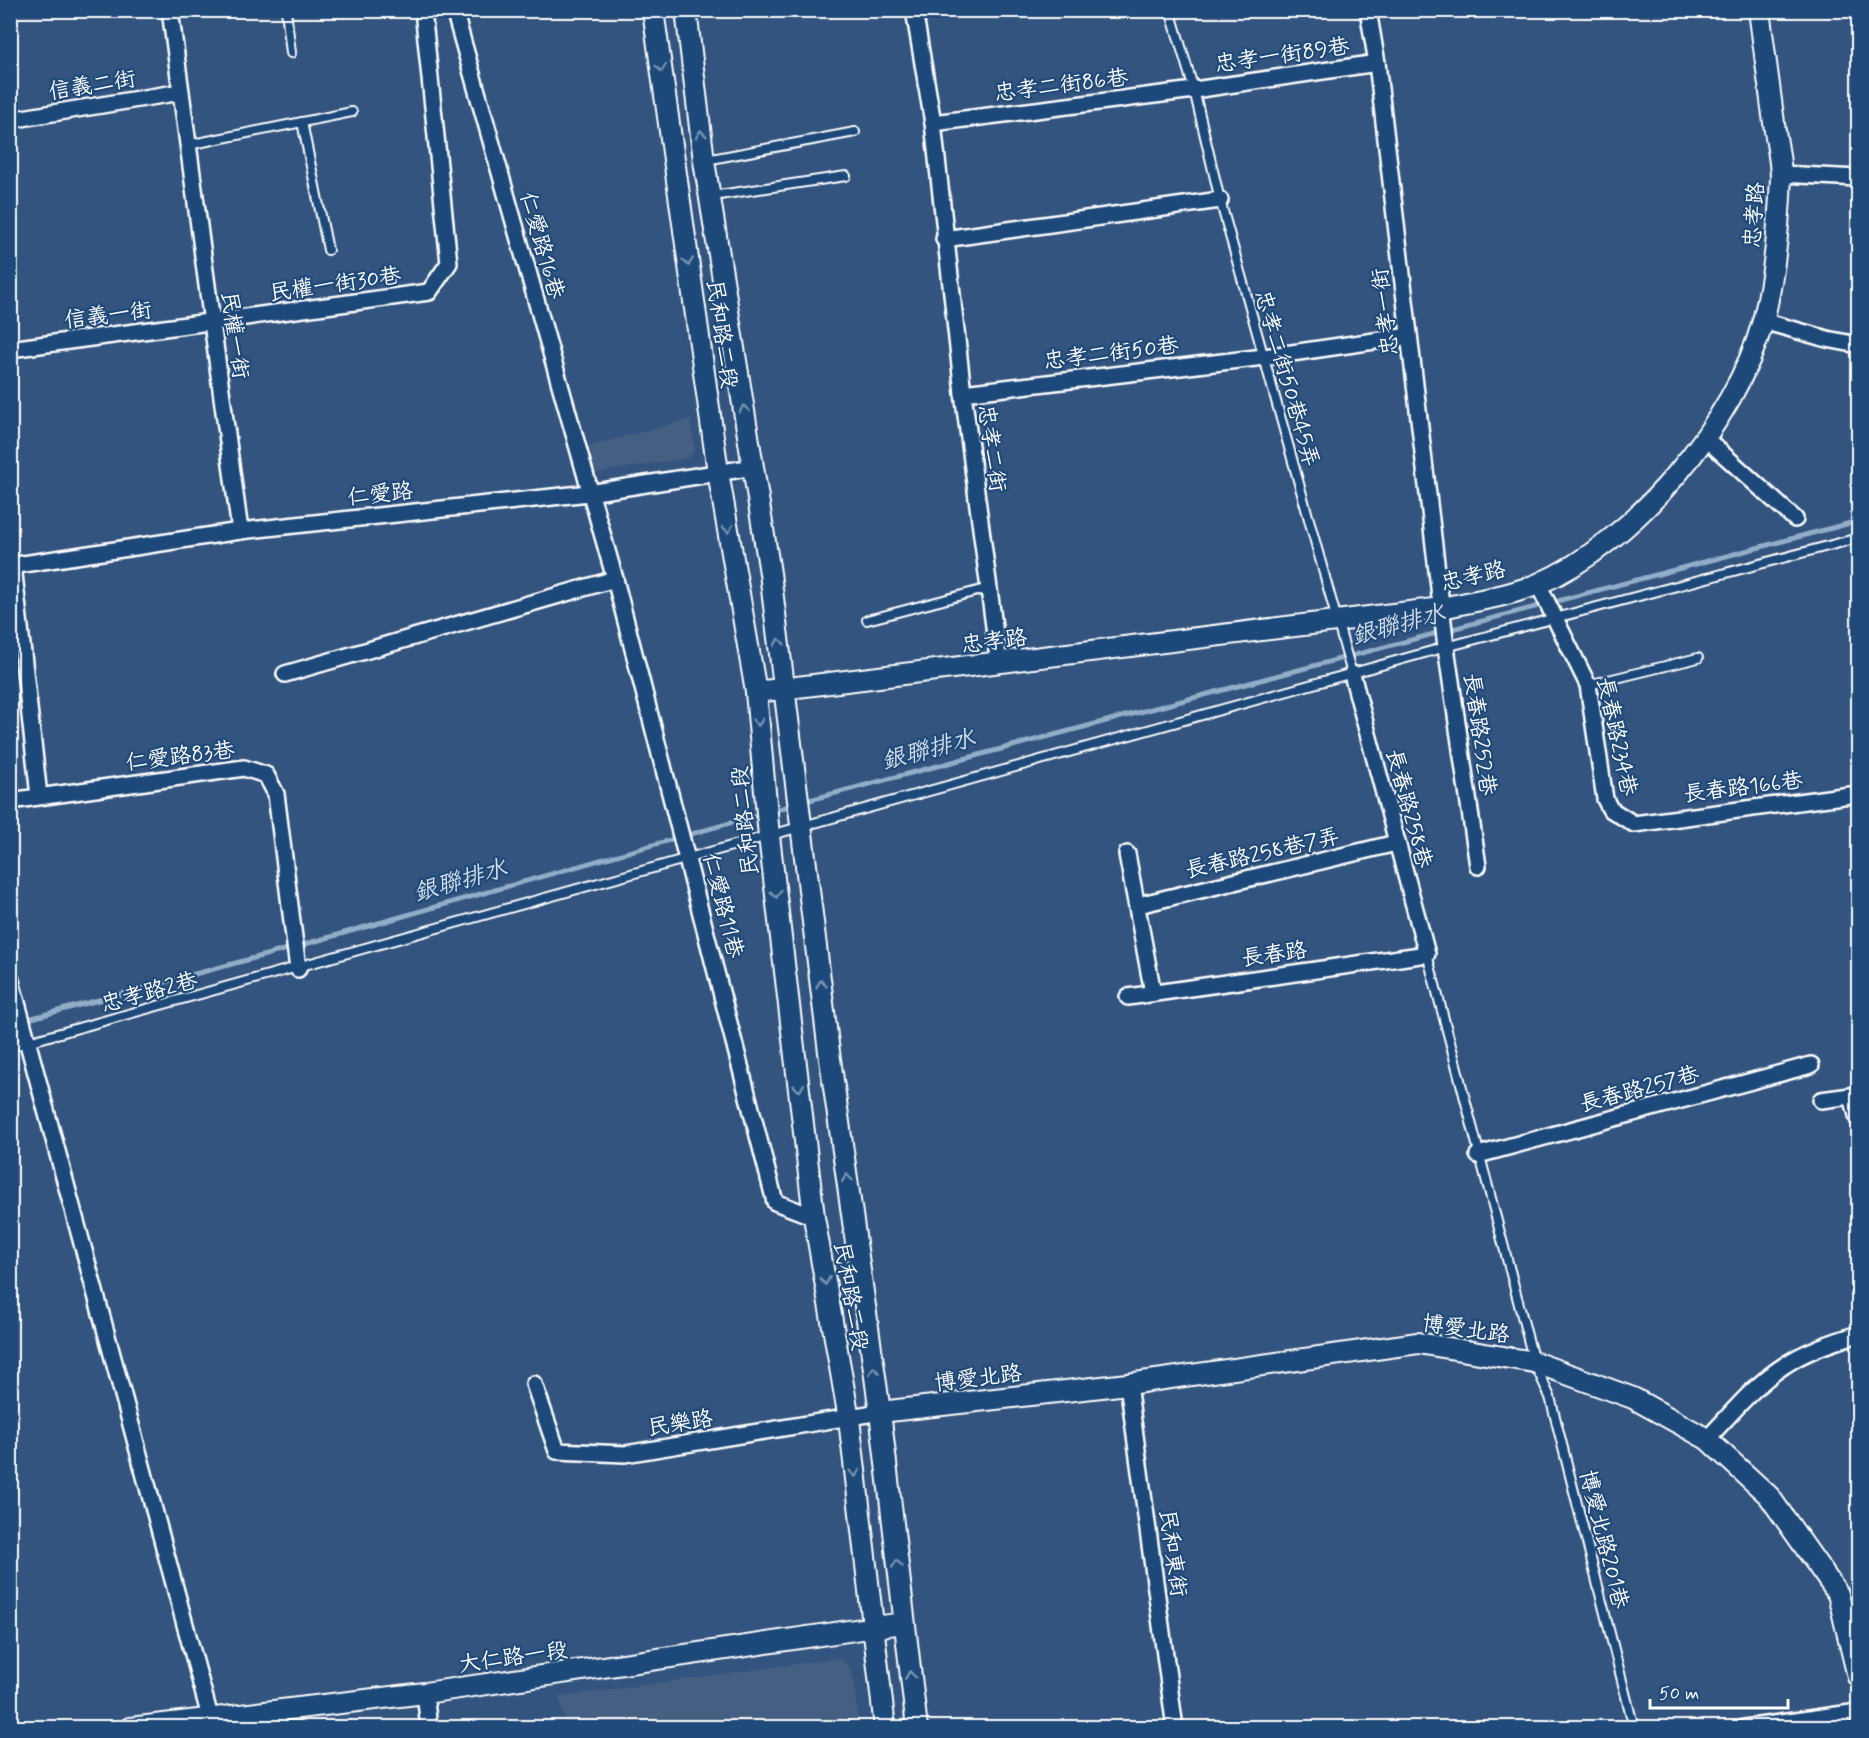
<svg xmlns="http://www.w3.org/2000/svg" width="1869" height="1738" font-family="Mynerve,'LXGW WenKai TC',sans-serif">
<style>
.built{fill:#455e83}
.lines{fill:none;stroke-linecap:round;stroke-linejoin:round}
.stream{stroke:#92adc8;stroke-width:5}
.lane-casing{stroke:#fff;stroke-width:12}
.street-casing{stroke:#fff;stroke-width:20}
.secondary-casing{stroke:#fff;stroke-width:24}
.lane{stroke:#1f4a7a;stroke-width:8}
.street{stroke:#1f4a7a;stroke-width:15}
.secondary{stroke:#1f4a7a;stroke-width:20}
.oneway{stroke:#7992af}
.labels{text-anchor:middle;stroke-width:4.5;stroke-linejoin:round;paint-order:stroke}
.street-label{font-size:22px;fill:#fff;stroke:#1f4a7a}
.water-label{font-size:24px;font-style:italic;fill:#d2dde8;stroke:#1f4a7a}
</style>
<rect width="100%" height="100%" fill="#33547e"/>
<filter id="ink" filterUnits="userSpaceOnUse"><feTurbulence type="fractalNoise" baseFrequency=".0167" numOctaves="2"/><feDisplacementMap in="SourceGraphic" scale="12" xChannelSelector="R" yChannelSelector="G"/><feConvolveMatrix kernelMatrix="1 2 1 2 8 2 1 2 1" color-interpolation-filters="sRGB"/></filter>
<g filter="url(#ink)">
<g class="built">
<path d="M690,419l5,30 -7,9 -92,15 -7,-27z"/>
<path d="M838,1658l10,7 5,11 6,51h-292l-8,-30z"/>
</g>
<g class="lines">
<g class="stream">
<path d="M802,802l1056,-281"/>
<path d="M10,1024l285,-77 498,-142"/>
</g>
<defs>
<g id="lane">
<path d="M286,10l5,43"/>
<path d="M1170,10l24,80 26,110 132,474"/>
<path d="M302,122l26,128"/>
<path d="M188,145l164,-33"/>
<path d="M706,160l149,-28"/>
<path d="M712,196l134,-20"/>
<path d="M867,620l122,-32"/>
<path d="M1588,685l110,-27"/>
<path d="M1427,954l107,408 16,35 84,331"/>
<path d="M10,1047l1436,-400 412,-109"/>
</g>
<g id="street">
<path d="M170,10l70,521"/>
<path d="M454,10l161,569 160,623 39,15"/>
<path d="M914,10l19,113 30,270 36,271"/>
<path d="M1368,10l9,53 69,584 32,219"/>
<path d="M10,120l171,-28"/>
<path d="M933,123l261,-33 183,-27"/>
<path d="M1781,174l77,4"/>
<path d="M944,239l276,-39"/>
<path d="M1763,321l64,18 31,6"/>
<path d="M10,349l419,-57 20,-29 -26,-253"/>
<path d="M963,393l301,-36 145,-21"/>
<path d="M1705,438l90,81"/>
<path d="M13,565l26,231"/>
<path d="M10,566l230,-35 349,-38 165,-26"/>
<path d="M1538,584l50,101 17,114 5,10 24,15 224,-30"/>
<path d="M285,674l330,-95"/>
<path d="M10,801l234,-33 22,7 10,19 22,175"/>
<path d="M1127,854l26,139"/>
<path d="M1138,905l258,-62"/>
<path d="M10,977l200,740"/>
<path d="M1128,997l299,-43 -75,-280"/>
<path d="M1852,1096l6,23"/>
<path d="M1821,1100l37,-5"/>
<path d="M1478,1155l333,-90"/>
<path d="M534,1384l23,67 68,3 255,-42"/>
<path d="M1128,1384l47,344"/>
<path d="M1707,1439c25,-26 48,-55 78,-74 22,-15 49,-23 73,-31"/>
<path d="M425,1693l4,35"/>
<path d="M1744,1728l114,-16"/>
</g>
<g id="secondary">
<path d="M653,10l65,462 38,220 13,144 45,381 35,202 36,309"/>
<path d="M686,10l18,151 66,412 59,479 51,360 37,316"/>
<path d="M756,692l686,-84c31,-7 67,-12 96,-24 96,-41 198,-163 225,-263 12,-46 16,-96 18,-144 0,-17 -5,-36 -7,-54 -5,-37 -10,-75 -15,-113"/>
<path d="M880,1412l248,-28 290,-41 116,19 99,36 74,41 62,57 69,98 20,83"/>
<path d="M130,1728l295,-35 478,-70"/>
</g>
</defs>
<use href="#lane" class="lane-casing"/>
<use href="#street" class="street-casing"/>
<use href="#secondary" class="secondary-casing"/>
<use href="#lane" class="lane"/>
<use href="#street" class="street"/>
<use href="#secondary" class="secondary"/>
</g>
<defs><path id="oneway-chevron" d="M-2-3.5L2.5 0L-2 3.5" fill="none" stroke-width="1.6" stroke-linecap="round" stroke-linejoin="round" transform="scale(1.5)"/></defs>
<g class="oneway">
<use href="#oneway-chevron" transform="translate(661 68) rotate(82)"/>
<use href="#oneway-chevron" transform="translate(701 134) rotate(-97)"/>
<use href="#oneway-chevron" transform="translate(688 262) rotate(82)"/>
<use href="#oneway-chevron" transform="translate(744 409) rotate(-99)"/>
<use href="#oneway-chevron" transform="translate(728 529) rotate(80)"/>
<use href="#oneway-chevron" transform="translate(779 642) rotate(-97)"/>
<use href="#oneway-chevron" transform="translate(758 722) rotate(85)"/>
<use href="#oneway-chevron" transform="translate(776 894) rotate(83)"/>
<use href="#oneway-chevron" transform="translate(821 984) rotate(-97)"/>
<use href="#oneway-chevron" transform="translate(799 1088) rotate(83)"/>
<use href="#oneway-chevron" transform="translate(847 1178) rotate(-98)"/>
<use href="#oneway-chevron" transform="translate(825 1281) rotate(80)"/>
<use href="#oneway-chevron" transform="translate(874 1371) rotate(-98)"/>
<use href="#oneway-chevron" transform="translate(855 1473) rotate(84)"/>
<use href="#oneway-chevron" transform="translate(897 1564) rotate(-96)"/>
<use href="#oneway-chevron" transform="translate(910 1675) rotate(-98)"/>
</g>
</g>
<g class="labels">
<g class="street-label">
<text transform="translate(1282 54) rotate(-8)" y="8">忠孝一街89巷</text>
<text transform="translate(92 84) rotate(-9)" y="8">信義二街</text>
<text transform="translate(1061 84) rotate(-7)" y="8">忠孝二街86巷</text>
<text transform="translate(1753 215) rotate(-86)" y="8">忠孝路</text>
<text transform="translate(543 245) rotate(74)" y="8">仁愛路16巷</text>
<text transform="translate(335 283) rotate(-8)" y="8">民權一街30巷</text>
<text transform="translate(1384 312) rotate(-97)" y="8">忠孝一街</text>
<text transform="translate(108 314) rotate(-7)" y="8">信義一街</text>
<text transform="translate(723 334) rotate(82)" y="8">民和路二段</text>
<text transform="translate(236 335) rotate(82)" y="8">民權一街</text>
<text transform="translate(1111 352) rotate(-7)" y="8">忠孝二街50巷</text>
<text transform="translate(1288 378) rotate(74)" y="8">忠孝二街50巷45弄</text>
<text transform="translate(993 448) rotate(82)" y="8">忠孝二街</text>
<text transform="translate(380 493) rotate(-6)" y="8">仁愛路</text>
<text transform="translate(1473 575) rotate(-13)" y="8">忠孝路</text>
<text transform="translate(994 640) rotate(-7)" y="8">忠孝路</text>
<text transform="translate(1481 734) rotate(82)" y="8">長春路252巷</text>
<text transform="translate(1618 736) rotate(78)" y="8">長春路234巷</text>
<text transform="translate(180 755) rotate(-7)" y="8">仁愛路83巷</text>
<text transform="translate(1743 786) rotate(-7)" y="8">長春路166巷</text>
<text transform="translate(1410 808) rotate(75)" y="8">長春路258巷</text>
<text transform="translate(744 821) rotate(-96)" y="8">民和路二段</text>
<text transform="translate(1262 852) rotate(-13)" y="8">長春路258巷7弄</text>
<text transform="translate(724 905) rotate(76)" y="8">仁愛路11巷</text>
<text transform="translate(1274 953) rotate(-8)" y="8">長春路</text>
<text transform="translate(149 991) rotate(-15)" y="8">忠孝路2巷</text>
<text transform="translate(1639 1088) rotate(-15)" y="8">長春路257巷</text>
<text transform="translate(852 1296) rotate(80)" y="8">民和路二段</text>
<text transform="translate(1466 1328) rotate(8)" y="8">博愛北路</text>
<text transform="translate(978 1377) rotate(-7)" y="8">博愛北路</text>
<text transform="translate(680 1422) rotate(-9)" y="8">民樂路</text>
<text transform="translate(1605 1539) rotate(76)" y="8">博愛北路201巷</text>
<text transform="translate(1174 1553) rotate(82)" y="8">民和東街</text>
<text transform="translate(513 1656) rotate(-8)" y="8">大仁路一段</text>
</g>
<g class="water-label">
<text transform="translate(1398 624) rotate(-15)" y="8">銀聯排水</text>
<text transform="translate(928 749) rotate(-15)" y="8">銀聯排水</text>
<text transform="translate(460 880) rotate(-16)" y="8">銀聯排水</text>
</g>
</g>
<rect width="1869" height="1738" fill="none" stroke="#1f4a7a" stroke-width="36"/>
<rect x="18" y="18" width="1833" height="1702" fill="none" stroke="#fff" stroke-width="2" filter="url(#ink)"/>
<path d="M1650 1699v9h138v-9" fill="none" stroke="#ffffff" stroke-width="3"/>
<text x="1659" y="1699" font-size="18" fill="#ffffff" stroke="#1f4a7a" stroke-width="4.5" paint-order="stroke">50 m</text>
</svg>
